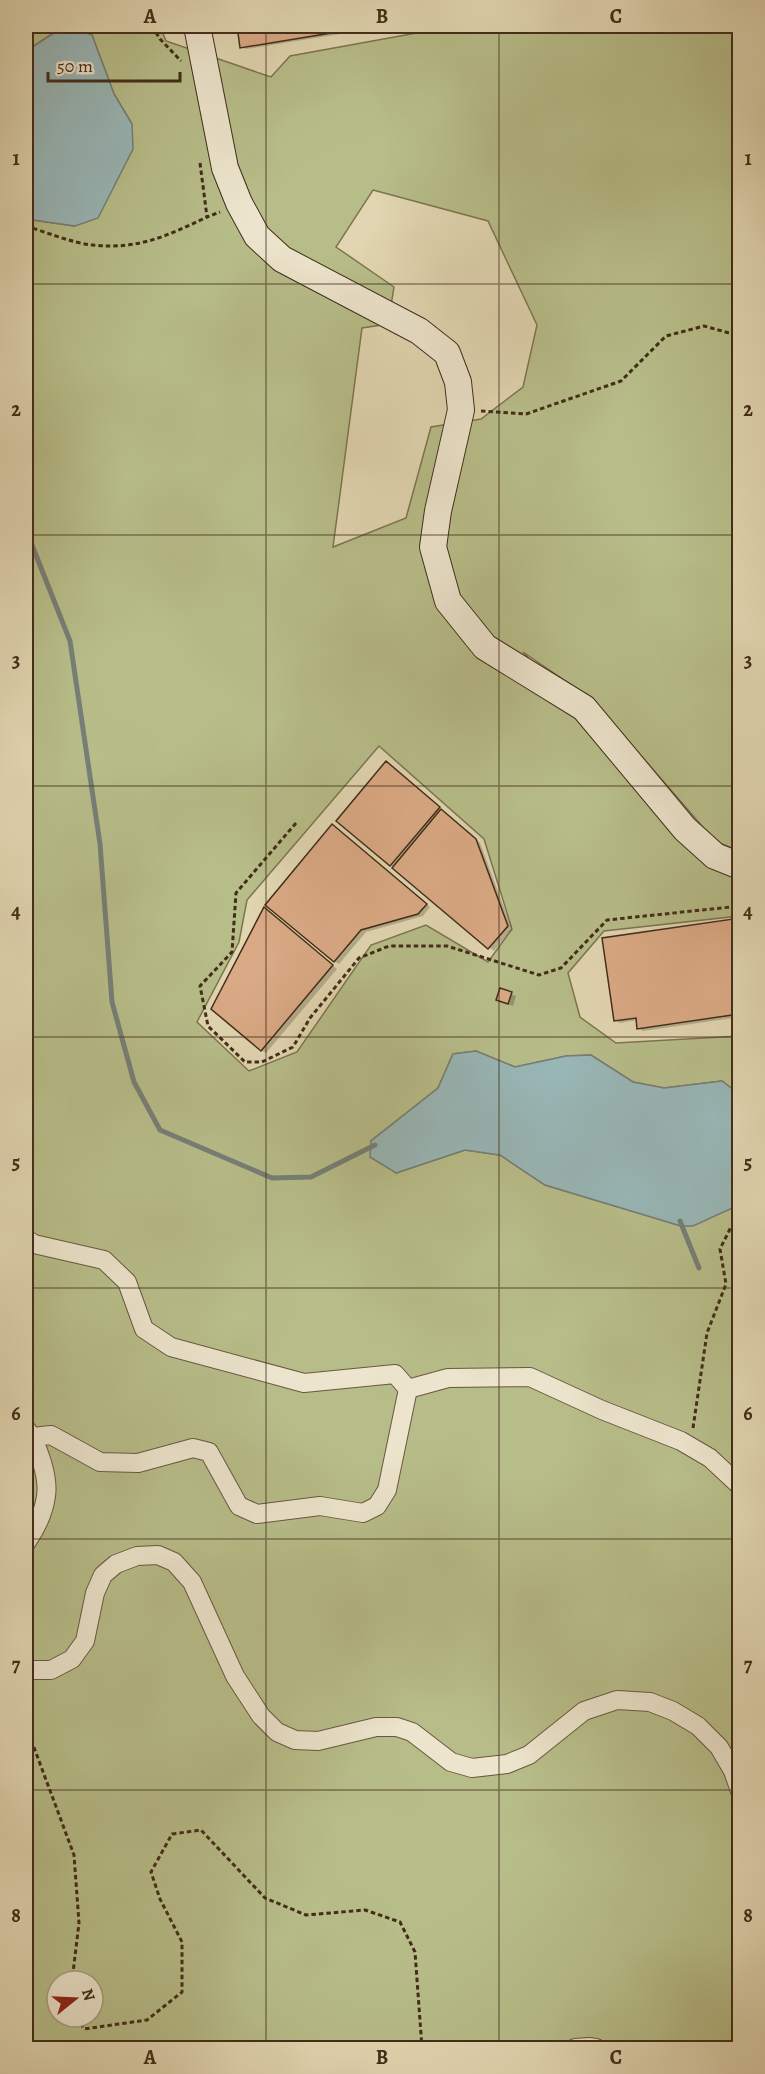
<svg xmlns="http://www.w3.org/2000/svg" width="765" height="2074" font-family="Alegreya,serif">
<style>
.green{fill:#b7bd89;stroke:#7c7551;stroke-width:1.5;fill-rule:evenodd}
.water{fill:#98b6b6;stroke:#767f77;stroke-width:1.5}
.shadow{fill:#0003}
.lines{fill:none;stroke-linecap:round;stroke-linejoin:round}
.stream{stroke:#767f77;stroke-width:5}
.building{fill:#daa985;stroke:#422d19;stroke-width:1.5}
.street-casing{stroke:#6a573f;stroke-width:20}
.secondary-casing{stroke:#422d19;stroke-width:28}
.path{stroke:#422d19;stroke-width:3;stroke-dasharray:4.5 3;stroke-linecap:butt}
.street{stroke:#ece4cc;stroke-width:18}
.secondary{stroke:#ece4cc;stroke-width:26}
.grid{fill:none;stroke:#422d19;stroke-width:1.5;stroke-opacity:0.55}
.neatline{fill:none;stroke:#422d19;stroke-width:2}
.grid-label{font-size:20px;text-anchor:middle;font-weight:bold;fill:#422d19}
</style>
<rect width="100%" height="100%" fill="#e1d6b1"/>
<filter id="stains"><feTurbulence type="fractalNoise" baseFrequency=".00333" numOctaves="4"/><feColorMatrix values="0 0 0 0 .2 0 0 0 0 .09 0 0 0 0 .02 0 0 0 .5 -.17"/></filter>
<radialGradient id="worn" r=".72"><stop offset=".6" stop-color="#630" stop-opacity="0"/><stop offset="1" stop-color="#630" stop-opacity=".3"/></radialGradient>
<g class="green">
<path d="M26,26h38l-38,25z"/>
<path d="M65,26h95l6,15 105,36 19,-21 165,-30h284v825l-24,-10 -123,-142 -69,-47 195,218 21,5v41l-135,15 -36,42 12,44 36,26 123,-7v58l-17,-13 -58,7 -31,-6 -42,-27 -25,1 -51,11 -39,-16 -23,3 -15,34 -67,53 25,32 69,-23 35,5 45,30 136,41 58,-21v843h-713v-1829l48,7 58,-102 -18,-30 -22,-59zM373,190l115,31 49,104 -14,62 -42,32 -50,8 -25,91 -73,29 29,-219 26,-4 6,-37 -58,-40zM379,746l105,93 28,90 -24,33 -62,-37 -55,20 -74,107 -48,19 -52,-49 42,-80 8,-42zM57,1981h36v36h-36z"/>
</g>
<g class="water">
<path d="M65,26l27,9 22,59 18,30 1,25 -35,69 -23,8 -49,-7v-168z"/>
<path d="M476,1051l39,16 51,-11 25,-1 42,27 31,6 58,-7 17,13v111l-46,21h-12l-136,-41 -45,-30 -35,-5 -69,23 -26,-16 1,-16 67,-53 15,-34z"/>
</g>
<g class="shadow">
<path d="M238,26h114l1,6 -107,17 -4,-2z"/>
<path d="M390,766l90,77 32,86 -18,22 -156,-130z"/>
<path d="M337,829l93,78 -7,9 -57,16 -27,32 -5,-3z"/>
<path d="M269,911l68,58 -71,84 -5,-3z"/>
<path d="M740,920v97l-97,14 -5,-3 -1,-8 -17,3 -5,-3z"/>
<path d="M511,994l5,2 -3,10 -11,-4z"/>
</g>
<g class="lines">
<g class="stream">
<path d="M26,530l44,111 30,203 12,158 22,80 26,48 112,48 39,-1 64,-32"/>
<path d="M680,1221l19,47"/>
</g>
</g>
<g class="building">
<path d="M237,26h112v4l-109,18z"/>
<path d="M386,761l54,46 -50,59 -54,-45z"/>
<path d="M441,809l35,30 32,87 -20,23 -96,-81z"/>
<path d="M332,824l95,80 -9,10 -57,16 -27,32 -69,-57z"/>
<path d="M264,907l69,58 -72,86 -50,-42z"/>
<path d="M740,918l-1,96 -102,15 -1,-11 -22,3 -12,-83z"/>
<path d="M500,988l12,4 -4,12 -12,-4z"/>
</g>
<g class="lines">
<defs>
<g id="street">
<path d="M26,1239l8,5 70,16 23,22 17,47 27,18 133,36 91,-9 13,15"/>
<path d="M408,1389l40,-11 82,-1 72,33 79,31 29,17 30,28"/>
<path d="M32,1437l19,-2 49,27 38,1 55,-15 16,4 30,54 18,8 63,-8 43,7 14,-7 10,-16 21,-101"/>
<path d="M26,1543c9,-13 18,-31 20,-47 3,-19 -8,-51 -19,-66"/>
<path d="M26,1670h25l21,-11 13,-18 10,-48 8,-18 13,-11 21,-8 21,-1 16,7 18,20 43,94 26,40 16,16 18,8 23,1 58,-14h21l15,5 39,30 21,6 35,-4 22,-9 55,-44 33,-11 33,2 23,9 25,15 21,21 14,24 7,20"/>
<path d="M575,2048l14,-1 7,1"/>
</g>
<path id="secondary" d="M197,26l28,142 14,35 18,33 25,23 137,72 28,22 11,29 3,28 -23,101 -5,36 15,54 37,46 99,61 101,121 30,27 25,10"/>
</defs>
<use href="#street" class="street-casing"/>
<use href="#secondary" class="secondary-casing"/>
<g class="path">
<path d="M152,26l8,13 21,22"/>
<path d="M200,163l7,54 13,-5"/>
<path d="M26,226c20,6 46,17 66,19 46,5 75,-9 115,-28"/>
<path d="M481,411l45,3 95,-33 45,-45 38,-10 36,10"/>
<path d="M296,823l-60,70 -4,59 -32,34 8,40 37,36h17l31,-15 17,-29 49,-60 30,-12h58l92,29 22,-7 46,-48 133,-14"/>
<path d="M693,1428l14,-95 19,-49 -6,-35 11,-22 9,-3"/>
<path d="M26,1726l48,129 5,68 -7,58"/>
<path d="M77,2017l7,12 63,-9 35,-28v-50l-22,-43 -9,-27 21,-38 29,-4 64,68 41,17 59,-5 35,12 15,30 7,96"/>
</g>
<use href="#street" class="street"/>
<use href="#secondary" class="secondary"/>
</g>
<path class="grid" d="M266,26v2022M499,26v2022M26,284h714M26,535h714M26,786h714M26,1037h714M26,1288h714M26,1539h714M26,1790h714"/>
<rect width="765" height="2074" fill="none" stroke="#e1d6b1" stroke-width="66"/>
<g transform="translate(75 1999) rotate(72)"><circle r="28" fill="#ece4cc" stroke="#a89b84" stroke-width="1.5"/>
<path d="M0-4.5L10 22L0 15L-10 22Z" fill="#8f2418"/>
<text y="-9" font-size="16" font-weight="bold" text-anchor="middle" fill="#422d19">N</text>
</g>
<path d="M48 72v9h132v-9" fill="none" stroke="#422d19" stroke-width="3"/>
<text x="57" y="72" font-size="18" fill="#422d19" stroke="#ece4cc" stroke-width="4.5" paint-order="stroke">50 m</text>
<rect x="33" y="33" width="699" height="2008" class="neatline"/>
<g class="grid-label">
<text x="150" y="23">A</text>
<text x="382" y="23">B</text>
<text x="616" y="23">C</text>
<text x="16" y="165">1</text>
<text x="748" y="165">1</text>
<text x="16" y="416">2</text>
<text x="748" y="416">2</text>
<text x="16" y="667">3</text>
<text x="748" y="667">3</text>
<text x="16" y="918">4</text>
<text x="748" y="918">4</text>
<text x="16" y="1169">5</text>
<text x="748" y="1169">5</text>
<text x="16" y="1420">6</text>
<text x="748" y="1420">6</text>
<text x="16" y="1671">7</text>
<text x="748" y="1671">7</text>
<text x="16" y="1922">8</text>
<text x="748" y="1922">8</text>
<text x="150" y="2064">A</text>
<text x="382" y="2064">B</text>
<text x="616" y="2064">C</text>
</g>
<rect width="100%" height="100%" filter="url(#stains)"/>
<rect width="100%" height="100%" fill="url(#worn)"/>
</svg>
